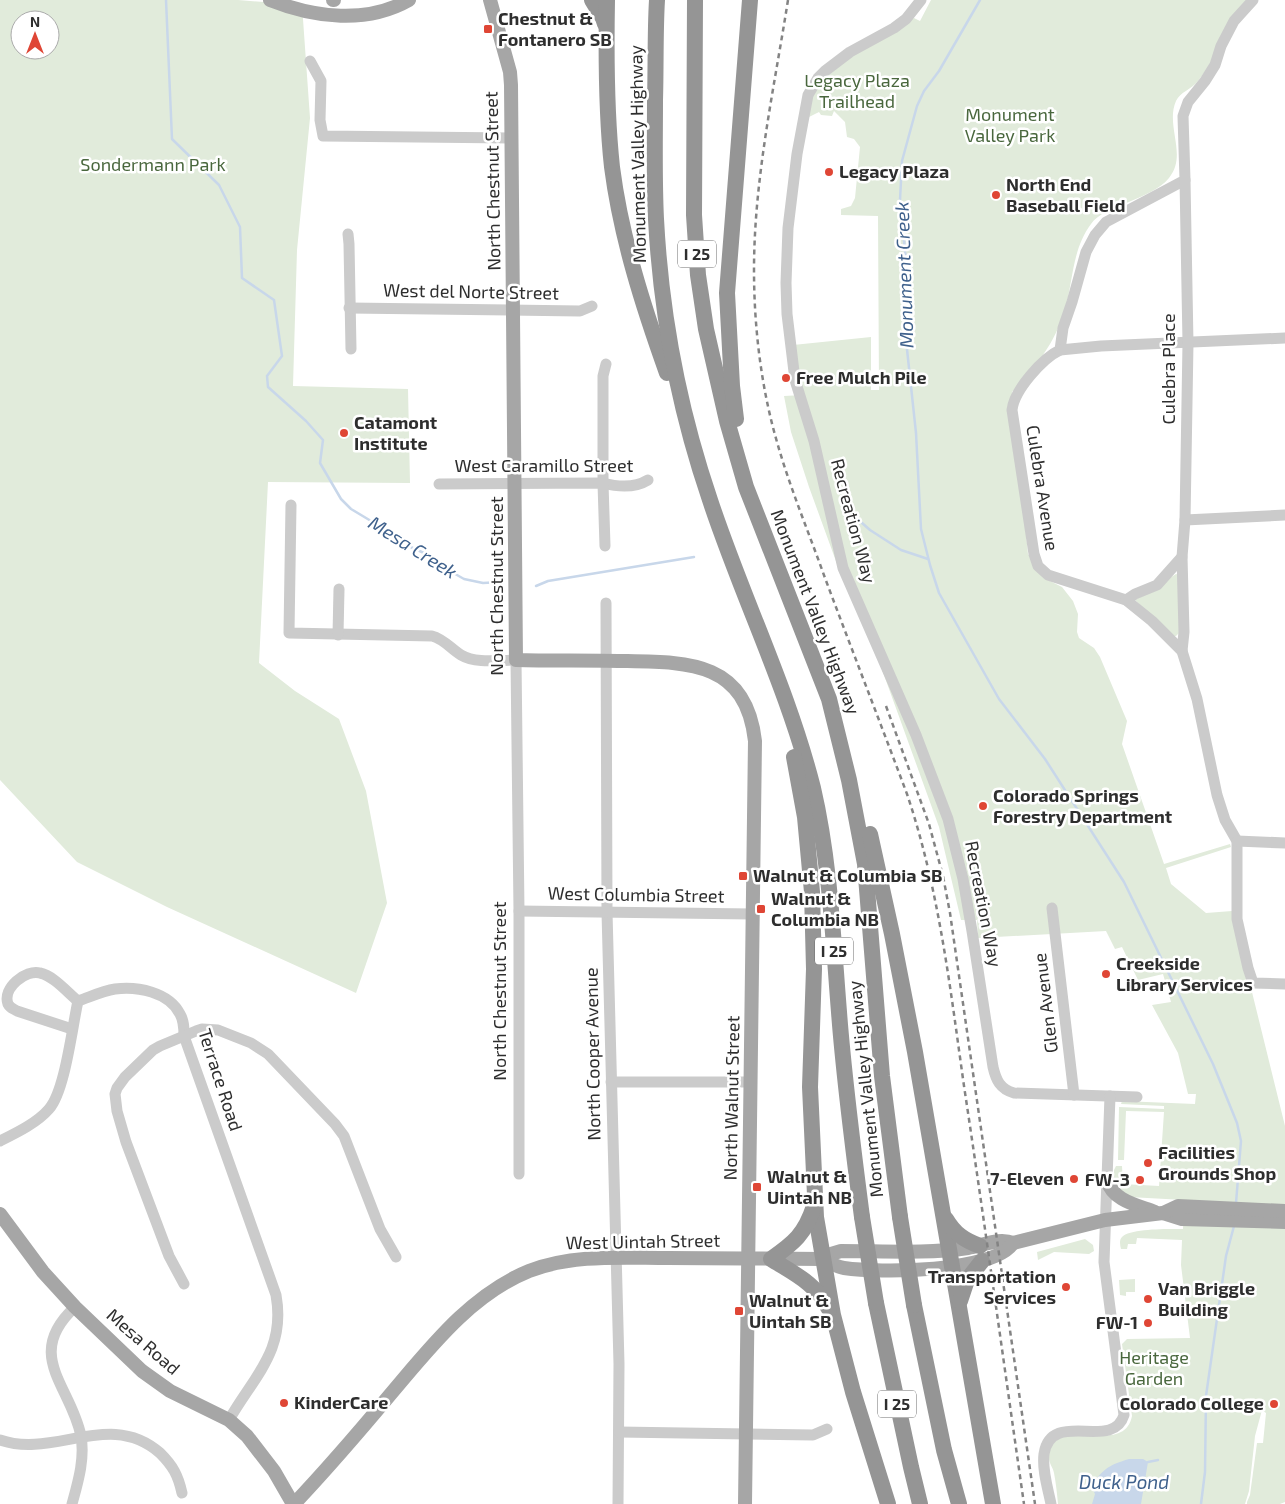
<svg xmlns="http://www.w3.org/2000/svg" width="1285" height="1504" font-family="'Exo 2',sans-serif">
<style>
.green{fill:#e1ebdb;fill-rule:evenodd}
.water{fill:#c8d7ea}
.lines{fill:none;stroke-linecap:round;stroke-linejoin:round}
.stream{stroke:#c8d7ea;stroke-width:2.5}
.minor{stroke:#cbcbcb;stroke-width:11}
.major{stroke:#a6a6a6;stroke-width:14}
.highway{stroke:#959595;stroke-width:16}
.rail{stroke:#838383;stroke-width:2.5;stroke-dasharray:5 4;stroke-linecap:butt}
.highway-bridge{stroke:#959595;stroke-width:16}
.poi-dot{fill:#df4635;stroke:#fff;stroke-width:2}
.labels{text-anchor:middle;stroke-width:5;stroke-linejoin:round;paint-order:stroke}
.shield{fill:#fff;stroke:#6d6d6d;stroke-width:1}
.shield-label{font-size:16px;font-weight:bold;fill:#2e2e2e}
.poi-label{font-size:18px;font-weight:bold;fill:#2e2e2e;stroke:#fff;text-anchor:start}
.park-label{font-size:18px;fill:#49673d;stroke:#fff}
.street-label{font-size:18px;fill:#2e2e2e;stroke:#fff}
.water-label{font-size:19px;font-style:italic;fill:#3f618c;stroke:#fff}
</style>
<rect width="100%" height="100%" fill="#fff"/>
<g class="green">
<path d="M0,0h238l64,5 8,113 -13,132 -4,136 115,3 2,94 -142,-1 -9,181 36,28 44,28 27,72 21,112 -31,90 -189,-86 -90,-45 -77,-82zM20,20h30v30h-30z"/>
<path d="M931,0h316c-16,27 -30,57 -49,81 -6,8 -18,11 -22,20 -11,25 12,54 -7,77 -18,22 -65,27 -78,46 -19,25 -18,58 -26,86 -12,37 -28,54 -53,82l16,162 20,26 14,7 11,14 5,13 -1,18 2,6 15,10 6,9 27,64 -5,23 42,120 66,-20 1,3 -65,21 5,16 35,29 26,-2 53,215v376l-5,2h-33v-2l3,-7 7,-52h6l3,-30 -4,-3 -7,26 -6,55 -4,13h-187c-1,-10 -2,-21 -4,-31 -1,-6 -6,-10 -5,-18 5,-42 75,3 83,-39l-10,-72 5,-5 63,-1 -9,-73 1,-25 -45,-2 -1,6h-8l-1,5h-6c-1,-4 -2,-9 1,-12 8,-9 49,-8 61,-8l1,-29 -55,-3 -15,-10v-17l2,-4h6l1,18 36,2 5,-74 -38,-1 -2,49h-6l1,-53 45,2v-3l-43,-2 1,-3 73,3 1,-10h-8l-10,-41 -26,-48 19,-3 -8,-28 -25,6 -16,-33 -7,2 -9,-18 -128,7 -1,-18h-16l-22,-93 -63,-174 -39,-89 -28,-77 -18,-55 -7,-36 19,-1 -10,-50 78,-8v53h8l-1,-174 -37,-1v-6l10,-3 4,-8 5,-51 -6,-8 -7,-2 -2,-15 -11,-11 -2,5 -11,-1 -2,-3 -12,6c2,-7 3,-16 6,-22 14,-32 72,-60 101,-78l6,3z"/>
<path d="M1176,574l3,1v58l-3,3h-3l-38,-36z"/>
<path d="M1085,1239l8,6 1,6 -5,3 -35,-2 -16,8 -1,-8z"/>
<path d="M1135,1279v13h-9v4l-6,-1 -1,-15z"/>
</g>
<path class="water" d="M1129,1459h14l5,3 -7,42h-49l3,-10 -4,-8c13,-18 18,-21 38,-27z"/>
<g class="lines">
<g class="stream">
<path d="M166,0l6,139 47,46 21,42 2,51 32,22 8,56 -15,20 1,11 38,34 17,19 -3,23 21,36 10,10 30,18 14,13 38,17 17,14 14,8 19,4 18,-1"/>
<path d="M980,0l-41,71 -15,20 -7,15 -15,55 -2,39 6,61v79l10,93 5,96 9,36 9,28 60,106 46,60 79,123 89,182 24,59 4,18 -5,62"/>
<path d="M853,515l17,15 31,20 27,9"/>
<path d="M536,586l12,-5 146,-24"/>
<path d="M1148,1462l10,-2"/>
<path d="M1201,1504l4,-32 1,-76 20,-140 8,-30"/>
</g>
<g class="minor">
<path d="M921,0l-15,19 -12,9 -44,24 -25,19 -7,7 -10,17 -11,59 -9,74 -2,55 1,31 8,66 19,61 29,127 73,167 32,84 15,60 9,52 21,136c3,13 7,22 21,26l123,4"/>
<path d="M1253,0l-19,21 -13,25 -6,19 -10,16 -17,21 -5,14 2,64 -79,42 -11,13 -9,17 -14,50 -9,26 -3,22c-17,8 -46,40 -48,60l22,144 4,12 10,9 78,25 26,21 30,30 15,48 20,96 8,25 12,21v78l11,49 5,15 32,1"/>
<path d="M310,61l11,20 -1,39 3,16 189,2"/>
<path d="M348,234l1,10 2,105"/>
<path d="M349,308l231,3 12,-5"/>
<path d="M1060,350l41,-4 184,-8"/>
<path d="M439,484l164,-1c15,4 32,5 45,-3"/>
<path d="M291,505l-2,128 143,3c12,3 19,13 29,19 15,9 38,5 55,5l3,251v263"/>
<path d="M1185,520l100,-5"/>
<path d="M605,546l-2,-63v-107l3,-12"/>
<path d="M1126,600l9,-6 22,-9 25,-28"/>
<path d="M606,603l1,309 12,452 -1,140"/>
<path d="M338,635l1,-46"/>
<path d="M1182,651l2,-19 -2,-75 3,-37 3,-177 -3,-163"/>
<path d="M1237,841l48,2"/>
<path d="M1052,908l22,187"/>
<path d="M519,911l233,3"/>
<path d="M78,1001c12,-4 24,-10 37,-12 22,-3 54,3 65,25 4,7 4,14 4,22l92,259c10,56 -22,81 -47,125"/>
<path d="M72,1029l-55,-18c-3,-2 -7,-3 -9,-7 -6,-16 18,-35 32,-31 14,3 27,19 38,28"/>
<path d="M611,1082h140"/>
<path d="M0,1141c16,-8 37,-18 49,-32 16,-18 23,-81 29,-108"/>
<path d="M184,1284l-15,-28 -43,-114 -9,-31 -2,-17 2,-6 8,-11 28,-27 7,-4 36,-15 6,-2 16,1 33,13 17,11 67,70 9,12 36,93 16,28"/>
<path d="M619,1432l194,3 14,-6"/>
<path d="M0,1440c54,19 110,-31 160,13 13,13 18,22 22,40"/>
<path d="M72,1504c6,-22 13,-45 9,-68 -10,-50 -58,-81 -6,-129"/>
<path d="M1051,1504c-3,-15 -9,-34 -7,-50 7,-46 69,-2 80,-39l-20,-153 6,-166"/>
</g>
<g class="major">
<path d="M270,0c45,18 97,24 139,0"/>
<path d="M333,0h1"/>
<path d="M490,0l20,72 1,13 5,575c36,1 71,0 107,1 65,1 123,0 132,80l-10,763"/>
<path d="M1107,1180c6,21 30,25 48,32"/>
<path d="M1163,1213l19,6 103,3"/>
<path d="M0,1214l43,58 32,35 67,64 28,20 59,29 18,16 27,35 19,33"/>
<path d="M823,1259l8,-5 10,-3c42,0 85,3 127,-3 14,-2 31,-11 45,-5l92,-23 58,-7 15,-7 107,5"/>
<path d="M294,1504c33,-35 64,-71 95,-108 40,-47 81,-101 140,-125 44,-17 93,-13 139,-13 52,0 103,1 155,1 7,4 14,8 21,9 34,5 150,5 169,-25"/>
</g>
<g class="highway">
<path d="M592,0l11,18 2,6"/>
<path d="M607,0c-1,55 -1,112 5,167 9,70 31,139 55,206"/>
<path d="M657,0c-2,33 -1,67 -2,100 0,40 -1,79 1,119 5,96 23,190 54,281 32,97 78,189 103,288 17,73 20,150 26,224 5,68 14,136 23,205"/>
<path d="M695,0l-1,215 4,60 8,54 21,92 19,66 83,212 20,81 16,84 17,212 18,141"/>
<path d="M736,419l-4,-33 -5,-93 23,-293"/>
<path d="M794,757l11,60 7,75 2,77 -4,118 6,130 17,98 20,77 35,112"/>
<path d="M870,834l22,100 23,118 78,452"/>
<path d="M814,1206c-9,28 -20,37 -43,53 22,14 46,25 58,50"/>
<path d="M946,1219c9,15 18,21 34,27"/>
<path d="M960,1301l7,-21 15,-19"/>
<path d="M876,1303l35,164 9,37"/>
<path d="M914,1305l30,145 15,54"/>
</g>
<g class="rail">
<path d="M788,0c-14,89 -34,179 -34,270 0,57 7,117 23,172 13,46 32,91 48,136 27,72 55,144 82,216 32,95 43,193 57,292 21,139 40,279 60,418"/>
<path d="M886,706l43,118 14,52 7,37 85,591"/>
</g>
<g class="highway-bridge">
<path d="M862,1217l14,86"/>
<path d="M900,1217l14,88"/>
</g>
</g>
<g class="poi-dot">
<rect x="483" y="24" width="10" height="10" rx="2.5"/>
<circle cx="829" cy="172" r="5"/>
<circle cx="996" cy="195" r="5"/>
<circle cx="786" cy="378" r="5"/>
<circle cx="344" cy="433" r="5"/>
<circle cx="983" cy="806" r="5"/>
<rect x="738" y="871" width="10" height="10" rx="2.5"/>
<rect x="756" y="904" width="10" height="10" rx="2.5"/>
<circle cx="1106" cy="974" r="5"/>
<circle cx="1148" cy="1163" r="5"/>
<circle cx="1074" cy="1179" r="5"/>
<circle cx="1140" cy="1180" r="5"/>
<rect x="752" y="1182" width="10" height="10" rx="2.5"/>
<circle cx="1066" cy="1287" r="5"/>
<circle cx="1148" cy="1299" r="5"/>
<rect x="734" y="1306" width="10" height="10" rx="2.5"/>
<circle cx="1148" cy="1323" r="5"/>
<circle cx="284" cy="1403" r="5"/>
<circle cx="1274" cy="1404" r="5"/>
</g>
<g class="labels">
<g class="shield">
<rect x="678" y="240.5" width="38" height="27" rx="4"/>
<rect x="815" y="937.5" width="38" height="27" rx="4"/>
<rect x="878" y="1390.5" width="38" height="27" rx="4"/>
</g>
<g class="shield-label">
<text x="697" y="260">I 25</text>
<text x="834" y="957">I 25</text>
<text x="897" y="1410">I 25</text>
</g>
<g class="poi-label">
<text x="498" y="25">Chestnut &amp;<tspan x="498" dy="21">Fontanero SB</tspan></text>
<text x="839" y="178">Legacy Plaza</text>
<text x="1006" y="191">North End<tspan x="1006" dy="21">Baseball Field</tspan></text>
<text x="796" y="384">Free Mulch Pile</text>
<text x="354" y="429">Catamont<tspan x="354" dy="21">Institute</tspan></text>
<text x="993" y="802">Colorado Springs<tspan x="993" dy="21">Forestry Department</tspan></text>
<text x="753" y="882">Walnut &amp; Columbia SB</text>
<text x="771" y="905">Walnut &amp;<tspan x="771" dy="21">Columbia NB</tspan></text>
<text x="1116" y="970">Creekside<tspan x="1116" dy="21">Library Services</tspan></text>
<text x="1158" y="1159">Facilities<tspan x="1158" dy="21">Grounds Shop</tspan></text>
<text x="767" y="1183">Walnut &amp;<tspan x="767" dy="21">Uintah NB</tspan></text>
<text x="1064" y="1185" text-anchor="end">7-Eleven</text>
<text x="1130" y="1186" text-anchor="end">FW-3</text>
<text x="1056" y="1283" text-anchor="end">Transportation<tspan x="1056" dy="21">Services</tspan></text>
<text x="1158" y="1295">Van Briggle<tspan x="1158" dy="21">Building</tspan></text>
<text x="749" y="1307">Walnut &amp;<tspan x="749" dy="21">Uintah SB</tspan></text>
<text x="1138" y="1329" text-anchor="end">FW-1</text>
<text x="294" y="1409">KinderCare</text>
<text x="1264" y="1410" text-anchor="end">Colorado College</text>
</g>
<g class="park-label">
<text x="857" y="87">Legacy Plaza<tspan x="857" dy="21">Trailhead</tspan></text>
<text x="1010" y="121">Monument<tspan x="1010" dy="21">Valley Park</tspan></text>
<text x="153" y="171">Sondermann Park</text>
<text x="1154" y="1364">Heritage<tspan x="1154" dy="21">Garden</tspan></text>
</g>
<g class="street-label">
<text transform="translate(638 154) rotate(-91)" y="6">Monument Valley Highway</text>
<text transform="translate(493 181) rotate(-91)" y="6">North Chestnut Street</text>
<text transform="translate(471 292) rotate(1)" y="6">West del Norte Street</text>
<text transform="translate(1169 369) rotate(-90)" y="6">Culebra Place</text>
<text x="544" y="472">West Caramillo Street</text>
<text transform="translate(1042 488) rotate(81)" y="6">Culebra Avenue</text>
<text transform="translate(853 521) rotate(75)" y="6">Recreation Way</text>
<text transform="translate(497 586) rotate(-90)" y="6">North Chestnut Street</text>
<text transform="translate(815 612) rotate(69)" y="6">Monument Valley Highway</text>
<text transform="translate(636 895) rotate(1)" y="6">West Columbia Street</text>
<text transform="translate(983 904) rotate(79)" y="6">Recreation Way</text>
<text transform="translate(500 991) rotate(-90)" y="6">North Chestnut Street</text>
<text transform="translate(1046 1003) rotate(-97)" y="6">Glen Avenue</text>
<text transform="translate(593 1054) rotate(-91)" y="6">North Cooper Avenue</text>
<text transform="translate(220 1080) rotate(72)" y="6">Terrace Road</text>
<text transform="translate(866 1089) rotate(-96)" y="6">Monument Valley Highway</text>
<text transform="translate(732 1098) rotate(-89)" y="6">North Walnut Street</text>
<text transform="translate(643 1242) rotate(-1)" y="6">West Uintah Street</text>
<text transform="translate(143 1342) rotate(41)" y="6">Mesa Road</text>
</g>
<g class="water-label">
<text transform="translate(904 275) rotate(-92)" y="7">Monument Creek</text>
<text transform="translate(413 547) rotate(32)" y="7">Mesa Creek</text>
<text x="1124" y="1489">Duck Pond</text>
</g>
</g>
<g transform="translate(35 35)"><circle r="24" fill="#ffffff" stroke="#ababab"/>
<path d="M0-4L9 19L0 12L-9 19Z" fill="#df4635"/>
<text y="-8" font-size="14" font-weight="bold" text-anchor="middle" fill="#2e2e2e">N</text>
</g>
</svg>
